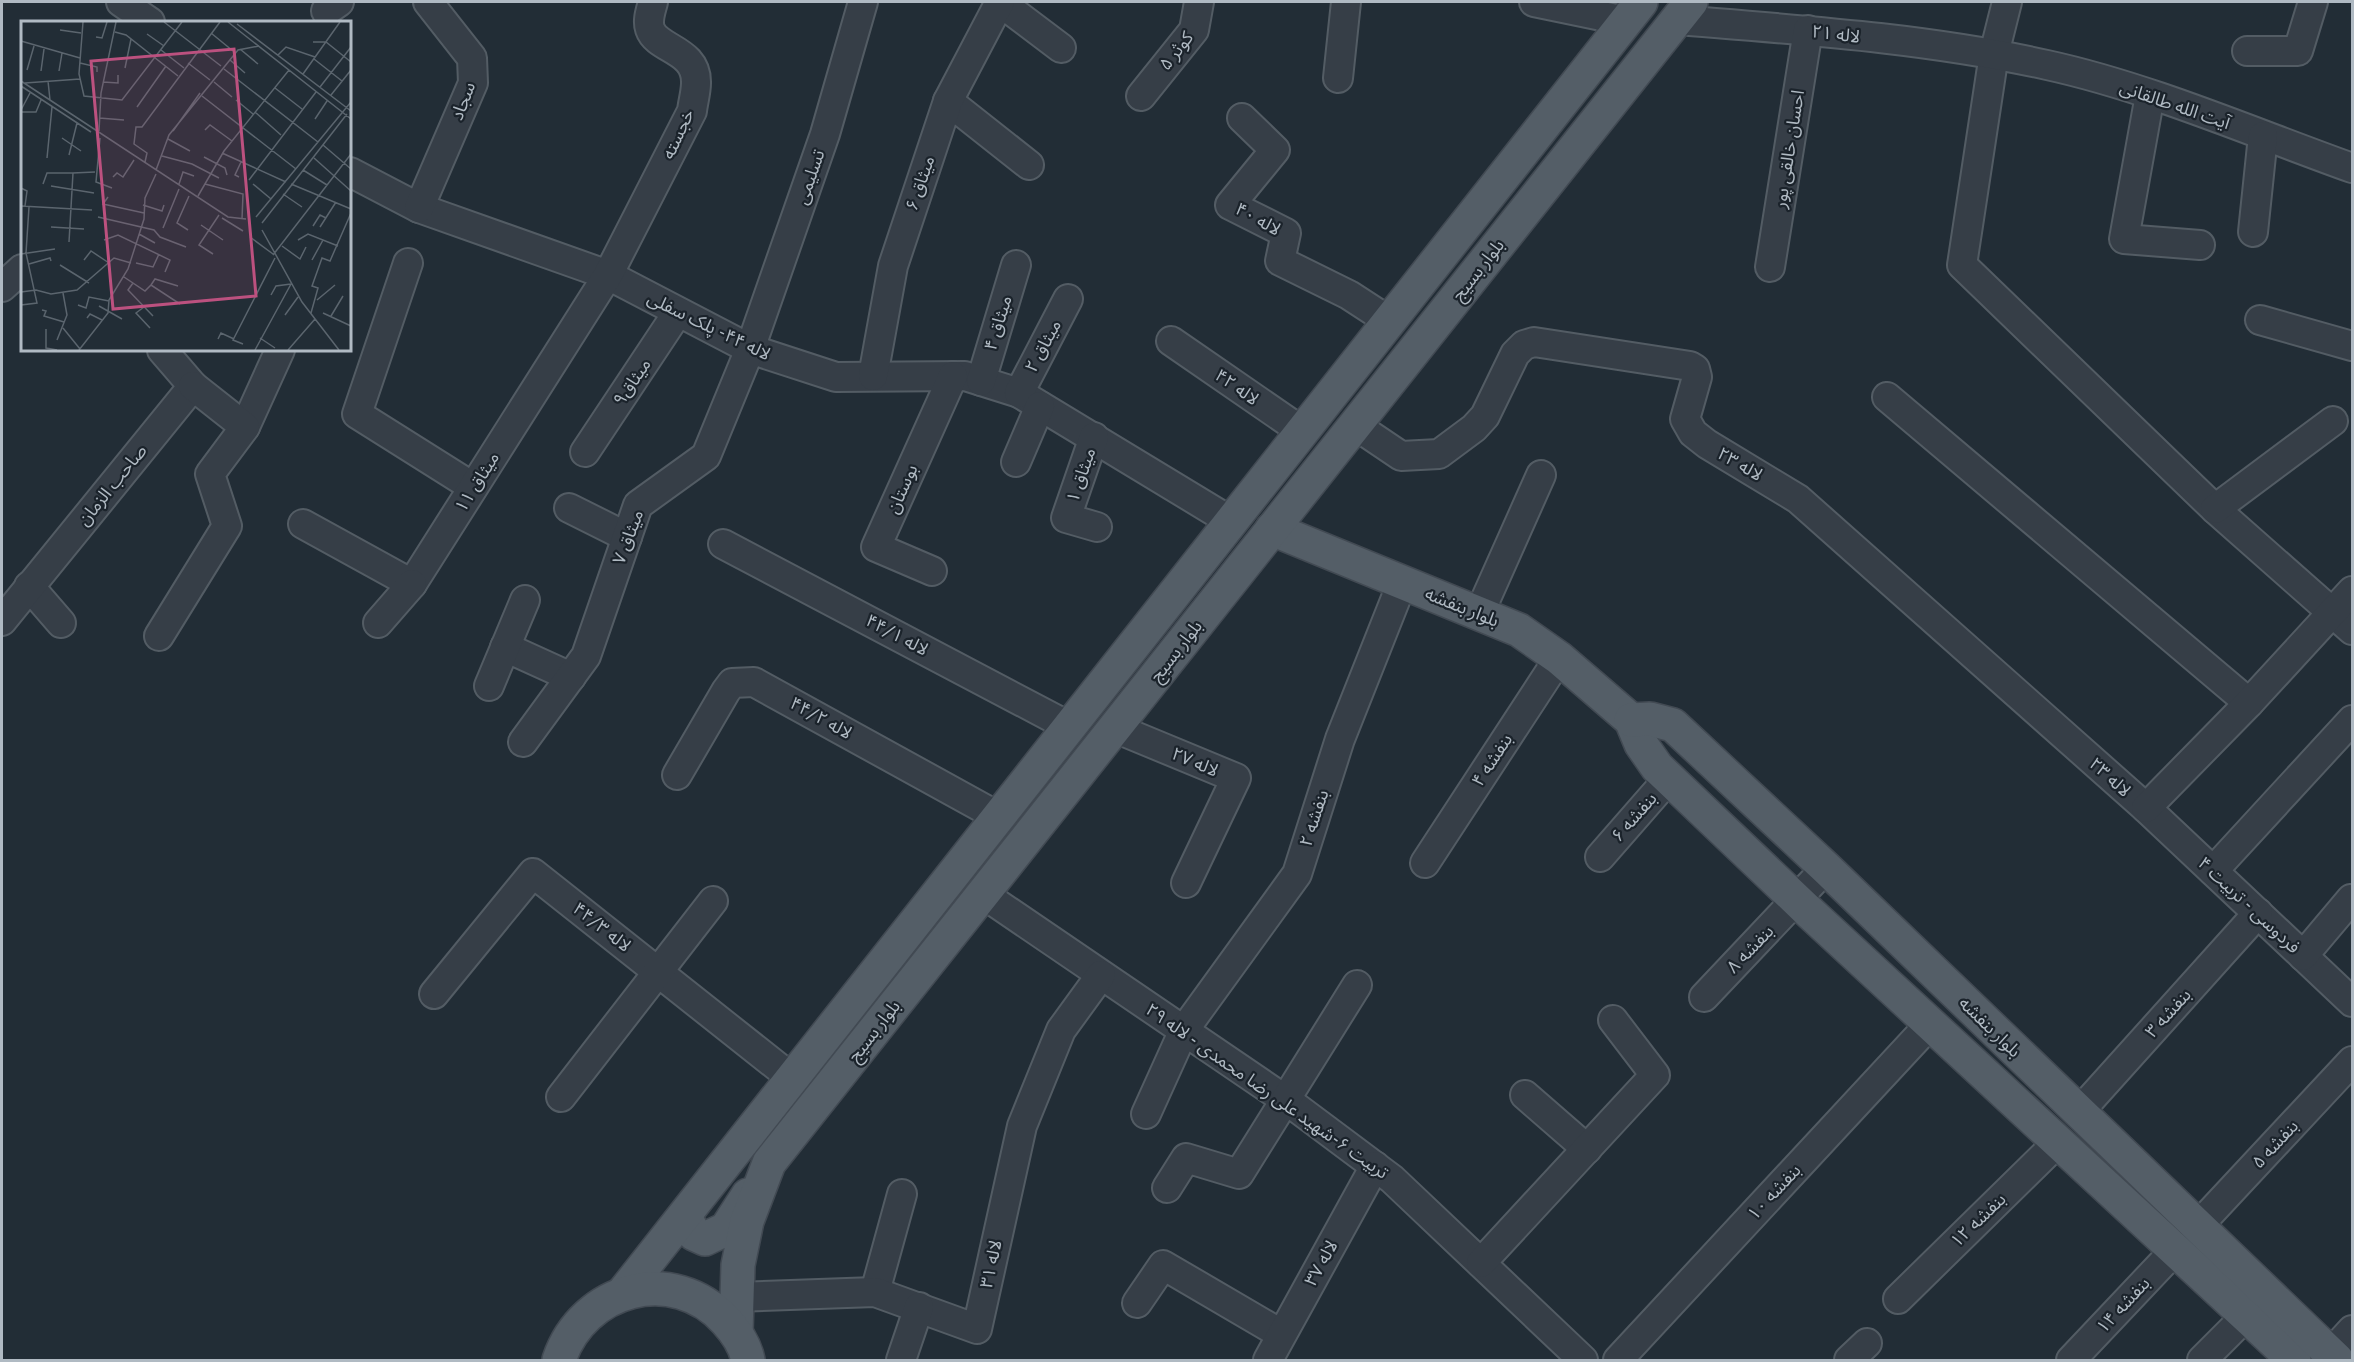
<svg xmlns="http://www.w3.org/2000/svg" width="2354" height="1362" font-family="Overpass,'Noto Sans Arabic',sans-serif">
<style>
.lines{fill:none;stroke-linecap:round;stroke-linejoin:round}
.minor-casing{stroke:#535c64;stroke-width:32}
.major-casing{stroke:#424a53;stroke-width:36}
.minor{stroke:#363e47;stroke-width:28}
.major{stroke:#545e67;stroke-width:33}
.labels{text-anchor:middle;stroke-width:4.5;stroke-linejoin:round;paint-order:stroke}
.street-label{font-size:18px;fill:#b0bac3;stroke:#1b232b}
.inset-road{fill:none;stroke:#5b656e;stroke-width:1.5}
.view{fill:#bc517f;fill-opacity:0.15;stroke:#bc517f;stroke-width:3}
.inset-edge{fill:none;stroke:#b0bac3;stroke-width:3}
</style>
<rect width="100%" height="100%" fill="#222d36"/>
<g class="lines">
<defs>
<g id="minor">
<path d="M121,2l29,20"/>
<path d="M1000,2l61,46"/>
<path d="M1534,2l92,19"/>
<path d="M2007,2l-13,52 -32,211 253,244 137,121"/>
<path d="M326,11l13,-9"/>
<path d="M1677,20c123,10 249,18 370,45 101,22 207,68 305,103"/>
<path d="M2247,51h51l15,-49"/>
<path d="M1338,78l8,-76"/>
<path d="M2150,95l-26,144 76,6"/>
<path d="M1141,96l53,-66 5,-28"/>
<path d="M948,101l81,64"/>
<path d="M1242,118l33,32 -45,55 56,28 -6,28 69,34 40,26"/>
<path d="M350,172l69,36 189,67 142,74 86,28 129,-1 54,17 213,129"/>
<path d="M419,208l54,-125 -1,-25 -44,-56"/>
<path d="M2253,232l10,-96"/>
<path d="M408,263l-51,151 116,73"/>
<path d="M1770,267l38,-237"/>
<path d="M2,287l20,-18"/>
<path d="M2260,320l92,26"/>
<path d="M1171,341l132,91"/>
<path d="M873,376l20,-110 55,-165 52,-99"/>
<path d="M981,381l35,-116"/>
<path d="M1019,393l49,-94"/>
<path d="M1887,397l362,306"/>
<path d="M1355,425l46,31 38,-2 35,-26 11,-12 30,-62 9,-9 10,-3 156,24 5,3 2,8 -12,42 8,14 14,11 91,55 348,309 206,194"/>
<path d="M245,427l35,-77"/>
<path d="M1094,437l-28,81 31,9"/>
<path d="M585,452l93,-140"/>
<path d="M1016,462l24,-56"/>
<path d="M569,508l58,29"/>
<path d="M2215,509l118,-88"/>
<path d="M303,524l109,60 196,-309 84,-164c1,-9 4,-19 4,-28 1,-34 -39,-33 -46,-54 -3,-9 1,-19 3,-27"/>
<path d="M723,544l347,183"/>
<path d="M932,571l-56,-24 77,-171"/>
<path d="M29,586l32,37"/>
<path d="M1479,614l62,-139"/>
<path d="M2,621l191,-235 -31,-36"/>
<path d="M378,623l34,-39"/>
<path d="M159,636l68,-110 -17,-52 35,-47 -52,-41"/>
<path d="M505,647l66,30"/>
<path d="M489,686l36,-86"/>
<path d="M1115,728l121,50 -50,105"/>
<path d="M523,742l63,-86 52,-151 68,-49 44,-107 75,-215 38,-132"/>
<path d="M677,775l49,-84 6,-8 22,-1 245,135"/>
<path d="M2146,808l103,-105 103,-112"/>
<path d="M1600,857l69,-79"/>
<path d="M1425,863l134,-205"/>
<path d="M2213,871l139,-151"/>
<path d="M983,894l310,211 99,74 191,181"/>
<path d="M2303,956l48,-57"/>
<path d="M434,994l99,-121 260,206"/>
<path d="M1704,997l122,-129"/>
<path d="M1525,1095l62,54"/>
<path d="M561,1097l152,-196"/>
<path d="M2079,1112l179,-199"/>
<path d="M1146,1114l38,-84 113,-156 43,-135 62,-156"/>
<path d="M1167,1188l19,-30 53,16 118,-189"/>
<path d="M2198,1226l154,-165"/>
<path d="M1481,1263l174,-188 -42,-55"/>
<path d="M875,1292l27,-98"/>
<path d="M736,1297l139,-5 102,37 45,-203 39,-96 40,-55"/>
<path d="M1898,1299l160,-157"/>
<path d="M1137,1303l26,-38 118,69"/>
<path d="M2330,1354l22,-24"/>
<path d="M901,1360l18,-53"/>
<path d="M1268,1360l107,-194"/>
<path d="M1618,1360l313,-337"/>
<path d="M1849,1360l18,-17"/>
<path d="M2071,1360l104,-110"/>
<path d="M2202,1360l44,-44"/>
</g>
<g id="major">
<path d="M1272,529l247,101 40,28 72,62 10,24 16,23 149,142 488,451"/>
<path d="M1631,720l19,-1 23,6 153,143 511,492"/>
<path d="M685,1217l9,17 11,5 21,-10 22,-34"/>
<path d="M623,1293l1018,-1291"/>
<path d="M736,1333l2,-68 9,-44 22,-58 922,-1161"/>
<path d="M559,1360c24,-72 114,-97 167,-39 10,11 19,24 22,39"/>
</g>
</defs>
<use href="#minor" class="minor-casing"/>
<use href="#major" class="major-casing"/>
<use href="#minor" class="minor"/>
<use href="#major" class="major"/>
</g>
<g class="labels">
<g class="street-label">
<text transform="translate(1836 34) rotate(7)" y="6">لاله ۲۱</text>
<text transform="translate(1176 51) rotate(-52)" y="6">کوثر ۵</text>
<text transform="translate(463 101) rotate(-69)" y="6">سجاد</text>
<text transform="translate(2175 105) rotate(19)" y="6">آیت الله طالقانی</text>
<text transform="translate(678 134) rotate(-65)" y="6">خجسته</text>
<text transform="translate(1789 149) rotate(-81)" y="6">احسان خالقی پور</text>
<text transform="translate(810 177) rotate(-71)" y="6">تسلیمی</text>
<text transform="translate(920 183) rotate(-71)" y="6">میثاق ۶</text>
<text transform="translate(1258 219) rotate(29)" y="6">لاله ۴۰</text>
<text transform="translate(1478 270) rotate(-52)" y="6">بلوار بسیج</text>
<text transform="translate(998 323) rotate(-73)" y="6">میثاق ۴</text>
<text transform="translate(709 326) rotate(26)" y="6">لاله ۴۴- پلک سفلی</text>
<text transform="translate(1043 346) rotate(-62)" y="6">میثاق ۲</text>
<text transform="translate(632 382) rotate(-56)" y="6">میثاق۹</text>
<text transform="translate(1237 387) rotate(35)" y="6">لاله ۴۲</text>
<text transform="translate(1740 464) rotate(30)" y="6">لاله ۲۳</text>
<text transform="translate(1081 475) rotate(-71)" y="6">میثاق ۱</text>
<text transform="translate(477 482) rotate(-58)" y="6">میثاق ۱۱</text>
<text transform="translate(112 485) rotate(-51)" y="6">صاحب الزمان</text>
<text transform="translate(902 489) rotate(-66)" y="6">بوستان</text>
<text transform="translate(628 537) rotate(-69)" y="6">میثاق ۷</text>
<text transform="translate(1462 607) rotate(22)" y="6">بلوار بنفشه</text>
<text transform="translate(897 635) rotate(28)" y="6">لاله ۴۴/۱</text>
<text transform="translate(1176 651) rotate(-52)" y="6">بلوار بسیج</text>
<text transform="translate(821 718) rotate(29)" y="6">لاله ۴۴/۲</text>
<text transform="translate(1492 760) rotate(-57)" y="6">بنفشه ۴</text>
<text transform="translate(1195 762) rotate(23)" y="6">لاله ۲۷</text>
<text transform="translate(2110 777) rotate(42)" y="6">لاله ۲۳</text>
<text transform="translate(1634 817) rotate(-49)" y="6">بنفشه ۶</text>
<text transform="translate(1314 818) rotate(-72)" y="6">بنفشه ۲</text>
<text transform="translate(2249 905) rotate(43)" y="6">فردوسی - تربیت ۴</text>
<text transform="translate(602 927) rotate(38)" y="6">لاله ۴۴/۳</text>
<text transform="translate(1750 949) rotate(-46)" y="6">بنفشه ۸</text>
<text transform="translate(2168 1013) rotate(-48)" y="6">بنفشه ۳</text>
<text transform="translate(1990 1027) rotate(44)" y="6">بلوار بنفشه</text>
<text transform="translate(874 1031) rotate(-52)" y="6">بلوار بسیج</text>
<text transform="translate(1267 1091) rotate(35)" y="6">تربیت ۶-شهید علی رضا محمدی - لاله ۲۹</text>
<text transform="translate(2275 1144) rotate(-47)" y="6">بنفشه ۵</text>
<text transform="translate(1774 1192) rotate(-47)" y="6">بنفشه ۱۰</text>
<text transform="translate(1978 1220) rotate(-44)" y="6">بنفشه ۱۲</text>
<text transform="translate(1321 1263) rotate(-61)" y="6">لاله ۳۷</text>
<text transform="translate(991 1264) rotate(-78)" y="6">لاله ۳۱</text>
<text transform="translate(2123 1305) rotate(-47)" y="6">بنفشه ۱۴</text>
</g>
</g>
<g transform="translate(21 21)">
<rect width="330" height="330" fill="#222d36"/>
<path class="inset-road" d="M62,1l-4,52 5,22 38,4 60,-78M143,1l57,44M207,1l123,97M216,3l114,87M39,9l21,3M94,11l11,3 52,41M190,12l22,18M126,13l17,12M75,16l6,1 5,-16M0,20l59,17M292,21h13l25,20M219,28l18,15M140,29l23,18M257,34l8,-8 29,10M293,38l28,22M209,39l15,13M59,42l17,4v5M167,42l22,17M104,47l6,-29M203,48l94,73M6,49l7,-24M20,50l3,-22M38,50l3,-18M282,53l37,-52M0,60l207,136 18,2M27,60l2,19M82,61l15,1v-8M193,61l18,15M4,62l55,-4M0,65l70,46M299,66l31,-40M254,67l27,21M310,74l20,-25M181,75l94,73M215,79l17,14M116,86l29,-41M0,89l9,-17M0,91h15l5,-12M234,91l26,23M78,97l25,2M294,98l12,-18M184,109l5,-5 22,16M78,110l2,-38 15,-71M152,110l27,-38M41,117l19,13M79,117l-4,44 16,6M147,118l22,12M302,124l28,24M201,132l64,29M48,134l8,-32M141,135l30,8 27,14M183,136l21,11 2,7M26,137l5,-51M293,137l37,33M124,141l2,-9 -13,-9 2,-17h6l78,-105M135,149l13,-35 69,-85 21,-4M282,149l24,15M92,156l4,-4 6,4 11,-17M218,156l-4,-2 6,-13M228,159l67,-88M22,163l4,-11h26M158,163l4,-12 11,4M184,163l38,10 -1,25M232,163l18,15M270,163l60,25M30,165l43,7M0,167l6,3 -2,15M262,173l19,13M177,175l26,-45 65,-81M87,176l-5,7 41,9M122,184l19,6 2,-6M0,185l71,4M77,196l56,13 6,7 26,10M235,196l95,-115M201,197l21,13M241,202l85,-109M180,204l22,15M292,205l7,-11 6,3M30,206l33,2M299,206l16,-25M142,207l16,-39M167,209l-11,-7 12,-27M241,209l40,72 37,48M118,213l16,9M229,216l23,17M83,219l14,-5 52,25 -5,12M277,219l10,-6 30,12M48,221l4,-69 22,-1M261,225l18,13 6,-12M0,233l34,-5M192,233l-14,-9 20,-30M252,234l78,-101M63,239l7,-9 18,12M291,239l11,-20M115,242l17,4 6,-13M8,243l21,-6 1,3M39,244l29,18M103,256l21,14 6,-6 29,19M112,262l-5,7 25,26M130,264l4,-6 23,7M0,271l15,-2 15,4 26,-4 37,-32 17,5M250,274l5,-9 15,-2M296,279l18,-15M0,284l16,-2 -11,-50 3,-46M57,284l8,3 3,-11 20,4M78,285l23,13M123,286l-8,6 14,15M21,289l4,1 -2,5 20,6M290,292l7,-25 -6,-2 10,-28 8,3 21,-48M302,292l28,13M264,294l13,-18M310,295l12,-20M66,297l3,-4 12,6M42,307l17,21M25,308v19l11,2M239,317l15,10M197,318l3,-6 13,6M36,319l10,-25 -4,-22M222,323l-10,-4 42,-82M58,329l29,-37 1,-13 19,-31 16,-50 1,-21 11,-24M234,329l36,-66M267,329l27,-31"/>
<path class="view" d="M213,28l22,247 -143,13 -22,-248z"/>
<rect width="330" height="330" class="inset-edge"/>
</g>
<rect width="2354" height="1362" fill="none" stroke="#b0bac3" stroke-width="6"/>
</svg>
